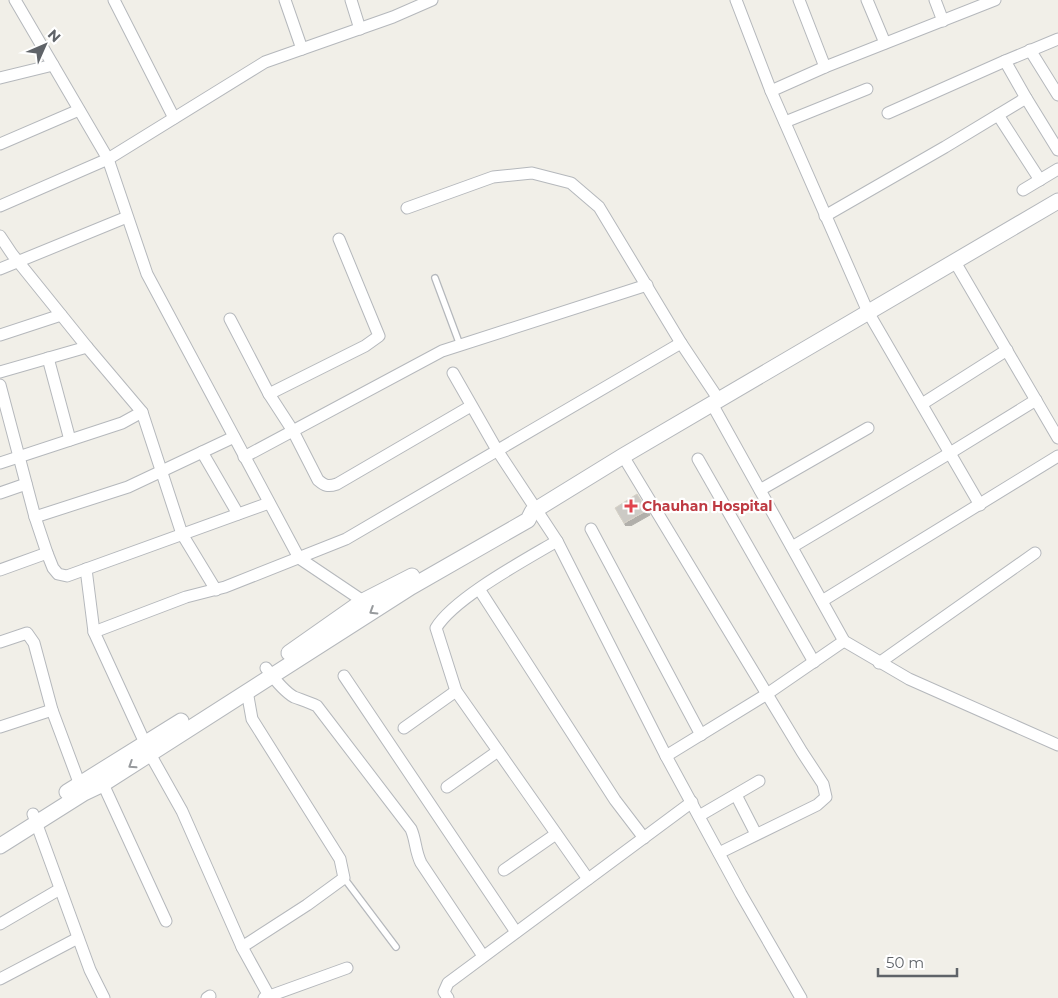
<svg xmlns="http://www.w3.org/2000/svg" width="1058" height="998" font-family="Montserrat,sans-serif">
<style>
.building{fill:#cccac5;stroke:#d6d1c6;filter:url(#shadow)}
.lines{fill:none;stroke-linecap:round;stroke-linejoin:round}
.service-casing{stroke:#b5b8bc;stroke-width:8}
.minor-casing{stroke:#b5b8bc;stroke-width:13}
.tertiary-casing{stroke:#b5b8bc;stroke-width:17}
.service{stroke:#fff;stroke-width:5.5}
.minor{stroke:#fff;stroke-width:11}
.tertiary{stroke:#fff;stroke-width:15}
.oneway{stroke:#979a9d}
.health-dot{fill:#e0444e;stroke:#fff;stroke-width:2}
.labels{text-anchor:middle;stroke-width:4.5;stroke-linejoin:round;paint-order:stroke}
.health-label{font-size:14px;font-weight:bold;fill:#be3a42;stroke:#fff;text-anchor:start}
</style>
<defs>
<filter id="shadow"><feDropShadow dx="3" dy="5" stdDeviation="0" flood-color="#0004"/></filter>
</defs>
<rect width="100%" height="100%" fill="#f1efe8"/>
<path class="building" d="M637,494l10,16 -23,13 -9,-15z"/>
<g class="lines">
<defs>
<g id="service">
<path d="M435,278l25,67"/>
<path d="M344,878l52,69"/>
</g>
<g id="minor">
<path d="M15,0l93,159 39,115 152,284 64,43"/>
<path d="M114,0l60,118"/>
<path d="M285,0l17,49"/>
<path d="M351,0l9,29"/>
<path d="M736,0l35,91 97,221 112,193"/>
<path d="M799,0l26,67"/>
<path d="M867,0l18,43"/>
<path d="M935,0l8,21"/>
<path d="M1030,50l28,45"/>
<path d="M1005,61l21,37 32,52"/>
<path d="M0,78l53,-13"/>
<path d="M771,91l54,-24 170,-67"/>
<path d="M888,113l117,-52 53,-22"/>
<path d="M998,115l42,65"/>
<path d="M785,122l82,-33"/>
<path d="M0,144l79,-34"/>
<path d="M1023,190l35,-21"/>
<path d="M0,206l108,-47 157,-97 128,-45 39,-17"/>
<path d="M407,208l86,-31 39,-4 39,10 28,24 82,136 38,57"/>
<path d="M825,216l120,-69 81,-49"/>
<path d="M0,236l12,18 75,93 55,65 40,122 34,56"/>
<path d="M955,262l103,176"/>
<path d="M0,269l127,-52"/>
<path d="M230,319l39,75 24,37 25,49c7,6 10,7 19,4l134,-78"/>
<path d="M0,335l61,-20"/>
<path d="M48,358l22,82"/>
<path d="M0,372l87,-25"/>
<path d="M453,373l44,77 60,91 109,215 75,138 60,104"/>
<path d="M0,385l35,132 12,36 6,15 5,6 9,2 202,-73"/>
<path d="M269,394l96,-48 14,-10 -40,-97"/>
<path d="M712,404l132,237 65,38 149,66"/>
<path d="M922,404l85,-54"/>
<path d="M202,452l36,62"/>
<path d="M623,456l179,296 21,32 3,13 -9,8 -98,48"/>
<path d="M244,457l198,-106 205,-66"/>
<path d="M698,459l116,203"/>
<path d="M0,463l122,-40 20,-11"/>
<path d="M760,490l108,-62"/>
<path d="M0,493l26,-9"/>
<path d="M35,517l93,-30 106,-50"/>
<path d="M591,529l110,206"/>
<path d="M557,541c-32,19 -103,57 -121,87l20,63 132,188"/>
<path d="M792,547l158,-94 86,-53"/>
<path d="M86,569l8,63 51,111"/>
<path d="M0,570l47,-17"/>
<path d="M479,589l136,211 29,38"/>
<path d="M822,601l236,-145"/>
<path d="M94,632l92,-35 39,-10 121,-48 335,-196"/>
<path d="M0,642l27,-9 7,10 18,67 28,75"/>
<path d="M879,663l156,-110"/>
<path d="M266,668c6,8 19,24 28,29 8,3 15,5 23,9l94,123c5,11 4,22 10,34l62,93"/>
<path d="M344,676l172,256"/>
<path d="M0,727l52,-17"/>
<path d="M404,728l52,-37"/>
<path d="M150,754l32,57 60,136 27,49"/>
<path d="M666,756l101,-62 77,-53"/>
<path d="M103,784l63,137"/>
<path d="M447,787l51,-36"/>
<path d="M736,795l20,39"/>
<path d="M33,814l57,156 14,28"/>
<path d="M699,816l60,-35"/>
<path d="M504,870l52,-36"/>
<path d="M0,924l60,-35"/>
<path d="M242,947l65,-42 37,-27 -4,-19 -88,-140 -5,-28"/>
<path d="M0,979l78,-41"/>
<path d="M207,998l3,-2"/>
<path d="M264,998l83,-30"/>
<path d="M448,998l-4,-6 4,-9 244,-181"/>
</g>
<g id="tertiary">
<path d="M289,653l74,-52 49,-25"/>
<path d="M67,792l114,-71"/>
<path d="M0,846l84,-53 19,-9 308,-197 117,-67 4,-8 91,-56 435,-255"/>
</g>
</defs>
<use href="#service" class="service-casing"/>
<use href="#minor" class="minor-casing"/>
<use href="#tertiary" class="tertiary-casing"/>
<use href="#service" class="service"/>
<use href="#minor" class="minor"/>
<use href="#tertiary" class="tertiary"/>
</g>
<defs><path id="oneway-chevron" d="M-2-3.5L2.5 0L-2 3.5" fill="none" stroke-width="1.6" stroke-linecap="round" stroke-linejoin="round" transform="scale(1.25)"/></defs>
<g class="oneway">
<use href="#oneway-chevron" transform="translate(373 611) rotate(148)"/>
<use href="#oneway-chevron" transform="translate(132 765) rotate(147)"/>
</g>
<path class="health-dot" d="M628.5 498.5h5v5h5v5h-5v5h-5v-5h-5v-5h5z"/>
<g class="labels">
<g class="health-label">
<text x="642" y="511">Chauhan Hospital</text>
</g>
</g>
<g transform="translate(45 45) rotate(45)" stroke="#ffffff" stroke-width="4" paint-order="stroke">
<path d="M0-4L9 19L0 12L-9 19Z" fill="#5f6368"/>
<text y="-8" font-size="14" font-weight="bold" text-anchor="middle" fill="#5f6368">N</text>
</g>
<path d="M878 968v8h79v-8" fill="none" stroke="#5f6368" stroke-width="2.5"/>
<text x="886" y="968" font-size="15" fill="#5f6368" stroke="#ffffff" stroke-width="4" paint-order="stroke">50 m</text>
</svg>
